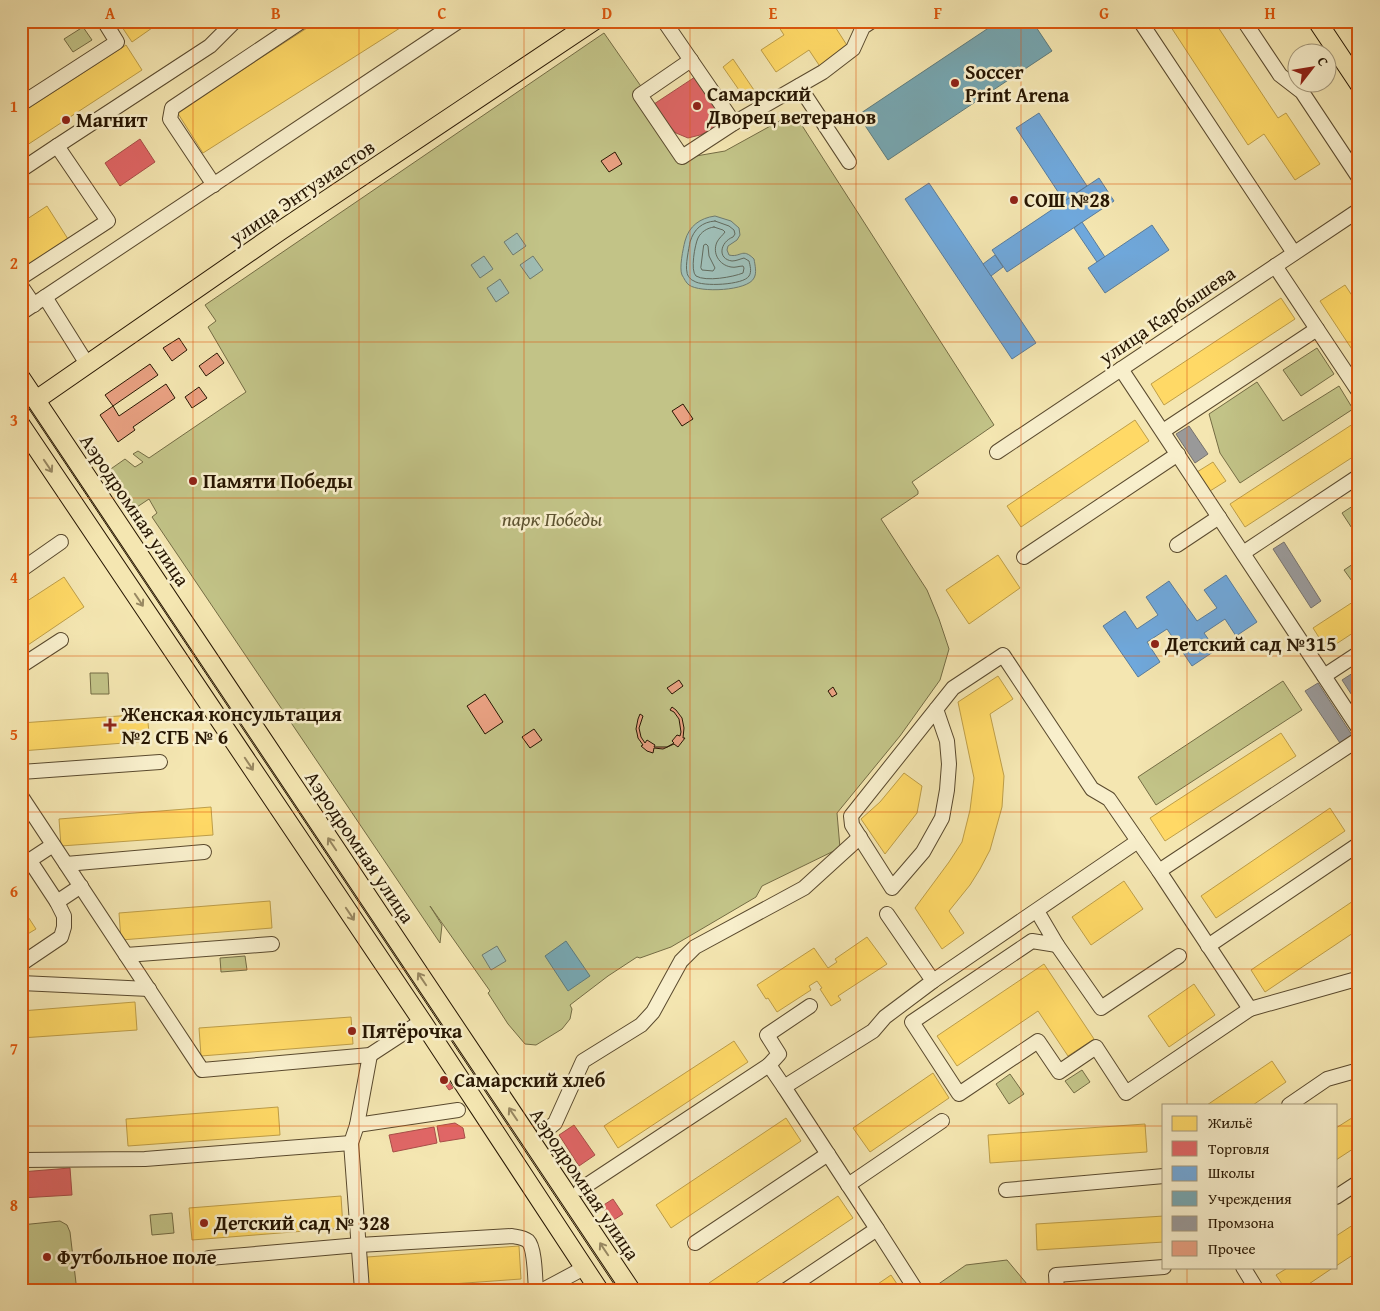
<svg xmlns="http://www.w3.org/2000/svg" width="1380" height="1311" font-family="'Gentium Book Plus',serif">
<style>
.green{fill:#c2c387;stroke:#746c44}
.water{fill:#9fbdb5;stroke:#6f7a6d}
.homes{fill:#ffd966;stroke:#be9e48}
.shops{fill:#e06666;stroke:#a84e48}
.schools{fill:#6fa8dc;stroke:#597c9b}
.public{fill:#76a5af;stroke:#5e7a7b}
.industry{fill:#999;stroke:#77726c}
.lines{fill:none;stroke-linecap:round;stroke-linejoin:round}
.shore{stroke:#636a5c;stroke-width:1}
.building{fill:#e9a182;stroke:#271602}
.minor-casing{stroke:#5a4a2e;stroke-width:16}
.major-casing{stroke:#271602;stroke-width:20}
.minor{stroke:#f8efcc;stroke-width:14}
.major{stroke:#f4e6b1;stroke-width:18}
.tram{stroke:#271602;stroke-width:1}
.oneway{stroke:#988862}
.grid{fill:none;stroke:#de560c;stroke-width:1;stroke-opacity:0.55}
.poi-dot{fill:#8f2418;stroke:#f8efcc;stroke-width:2}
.labels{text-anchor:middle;stroke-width:5;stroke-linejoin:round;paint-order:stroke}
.poi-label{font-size:20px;font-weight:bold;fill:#271602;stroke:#f8efcc;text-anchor:start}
.street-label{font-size:20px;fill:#271602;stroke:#f8efcc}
.park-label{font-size:20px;font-style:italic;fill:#5d5331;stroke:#f8efcc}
.neatline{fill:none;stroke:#de560c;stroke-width:2}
.grid-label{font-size:16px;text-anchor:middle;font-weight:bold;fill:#de560c}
</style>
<rect width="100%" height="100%" fill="#f4e6b1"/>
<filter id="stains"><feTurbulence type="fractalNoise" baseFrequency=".004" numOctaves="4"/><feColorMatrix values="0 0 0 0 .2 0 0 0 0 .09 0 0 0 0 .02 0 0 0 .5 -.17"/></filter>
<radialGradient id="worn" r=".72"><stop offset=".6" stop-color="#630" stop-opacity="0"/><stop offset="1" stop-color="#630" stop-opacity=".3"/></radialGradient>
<g class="green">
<path d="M83,27l9,13 -19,12 -9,-13z"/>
<path d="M604,33l77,111 15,12 29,-5 69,-38 200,312 -82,57 6,9v3l-37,25 46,71 12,29 10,30 -9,31 -40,56 -63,77 3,35 -78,38 -6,11 -85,50 -31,11 -3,-1 -29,19 -38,29 2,4 -2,10 -8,10 -26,16 -11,-1 -17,-20 -20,-31 2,-2 -60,-85 12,19 -2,18 -288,-426 5,-4 -8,-14 -18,12 -26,-38 20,-14 10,8 8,-5 -10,-8 5,-3 11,7 97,-66 -38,-65 8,-6 -11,-16z"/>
<path d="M1317,348l17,26 -33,22 -18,-26z"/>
<path d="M1257,382l26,39 56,-35 14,23 -113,74 -20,-30 -11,-39z"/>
<path d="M1359,502v37l-17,-26z"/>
<path d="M1359,560v27l-2,1 -13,-18z"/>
<path d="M90,673h18l1,21h-18z"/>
<path d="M1283,681l19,29 -146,95 -18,-28z"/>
<path d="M245,956l2,14 -26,2 -1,-14z"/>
<path d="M1082,1070l8,12 -16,11 -9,-12z"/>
<path d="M1010,1074l14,20 -15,10 -13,-20z"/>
<path d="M172,1213l2,20 -22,2 -2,-20z"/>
<path d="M60,1221l7,4 3,7 6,51 -2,7h-53v-65z"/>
<path d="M1007,1260l25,30h-92l-3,-5 29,-20z"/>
</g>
<g class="water">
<path d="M715,216l16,5 8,7 1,7 -3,5 -9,6 -1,4 2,5c12,3 13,-8 25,4 1,6 3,14 0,19 -6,13 -54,15 -65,7 -3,-2 -5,-7 -7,-10 -3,-7 1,-26 3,-34 4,-15 15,-23 30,-25z"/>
<path d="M517,233l9,13 -13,9 -9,-13z"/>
<path d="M484,256l9,13 -13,9 -9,-13z"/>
<path d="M533,256l10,14 -13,9 -10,-14z"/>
<path d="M500,279l9,14 -13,9 -9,-14z"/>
<path d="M497,946l9,15 -15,9 -9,-15z"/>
</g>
<g class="homes">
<path d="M118,21h44l-30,21z"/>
<path d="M318,21h93l-208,132 -26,-41z"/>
<path d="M775,21h58l-1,1 18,28 -29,18 -12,-18 -33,22 -15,-22 23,-15z"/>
<path d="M1167,21h47l64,97 8,-5 34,51 -25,16 -31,-46 -16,11z"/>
<path d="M126,45l16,25 -121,79v-36z"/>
<path d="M733,59l23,34 -10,7 -23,-33z"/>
<path d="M47,206l21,33 -47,31v-47z"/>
<path d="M1345,285l14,21v54l-39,-59z"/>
<path d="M1281,298l14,21 -131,86 -13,-21z"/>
<path d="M1135,420l14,21 -128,86 -14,-21z"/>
<path d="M1359,420v33l-114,74 -15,-23z"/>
<path d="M1213,462l13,19 -16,10 -13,-19z"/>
<path d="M998,555l22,33 -51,36 -23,-34z"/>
<path d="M64,577l20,30 -59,40 -4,-5v-37z"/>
<path d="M1359,598v31l-32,21 -14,-22z"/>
<path d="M998,676l15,23 -23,15 14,62 -2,31 -12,43 -10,19 -10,16 -21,26 15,22 -22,16 -27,-41 34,-46 13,-20 8,-32 4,-32 -16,-76z"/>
<path d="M147,714l3,27 -129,10v-28z"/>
<path d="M1281,733l15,23 -131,85 -15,-23z"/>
<path d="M904,773l18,13 -5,27 -32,41 -24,-35 19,-17z"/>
<path d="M211,807l2,28 -152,11 -2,-27z"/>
<path d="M1330,808l15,23 -129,87 -15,-22z"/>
<path d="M1124,881l19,28 -52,36 -19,-28z"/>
<path d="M1359,897v32l-94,63 -14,-22z"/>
<path d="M270,901l2,27 -151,12 -2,-27z"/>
<path d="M21,906l15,23 -15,9z"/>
<path d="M867,937l20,27 -49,32 3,4 -10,6 -11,-17 2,-1 -5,-7 -8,5 2,4 -34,22 -9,-14 -2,1 -9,-14 57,-37 14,20 9,-6 -2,-3z"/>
<path d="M1044,964l50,75 -26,17 -30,-45 -81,55 -20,-30z"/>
<path d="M1194,984l21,31 -46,32 -21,-31z"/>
<path d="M135,1002l2,28 -116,8v-27z"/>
<path d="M351,1017l2,27 -152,12 -2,-28z"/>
<path d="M734,1041l14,21 -130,86 -14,-22z"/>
<path d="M1272,1061l14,21 -33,23h-46z"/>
<path d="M933,1073l16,25 -79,54 -17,-24z"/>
<path d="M278,1107l2,28 -152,11 -2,-27z"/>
<path d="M1358,1114l1,31 -23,15v-32z"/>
<path d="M786,1118l15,23 -130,87 -15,-23z"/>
<path d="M1145,1124l2,28 -157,11 -2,-28z"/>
<path d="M341,1196l2,32 -151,12 -3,-32z"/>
<path d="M838,1196l15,22 -107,72h-32l-5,-7z"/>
<path d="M1164,1216v26l-127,8 -1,-26z"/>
<path d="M1359,1221v30l-23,15v-30z"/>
<path d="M519,1246l2,33 -152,11 -2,-33z"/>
<path d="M1289,1267h45l-34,23h-14l-10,-15z"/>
<path d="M891,1275l10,15h-32z"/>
</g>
<g class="shops">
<path d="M698,75l31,43 -18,12 -11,5 -12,3 -12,-5 -9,-10 -13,-19z"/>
<path d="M140,139l15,23 -35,24 -15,-23z"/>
<path d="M446,1077l7,11 -4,2 -7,-10z"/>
<path d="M455,1123l8,5 2,10 -25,4 -3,-16z"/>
<path d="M574,1125l21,30 -16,11 -20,-31z"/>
<path d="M434,1127l3,16 -44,9 -4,-17z"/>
<path d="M70,1168l2,27 -51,3v-26z"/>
<path d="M613,1199l10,15 -11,7 -10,-15z"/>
</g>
<g class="schools">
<path d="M1039,113l48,73 -23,15 -48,-73z"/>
<path d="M1099,178l15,23 -107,71 -15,-22z"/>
<path d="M929,183l107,160 -24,16 -107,-160z"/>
<path d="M1082,222l23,35 -8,5 -23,-34z"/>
<path d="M1152,225l17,25 -64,43 -17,-25z"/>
<path d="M995,255l8,12 -12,9 -8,-12z"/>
<path d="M1226,575l31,47 -21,14 -11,-17 -21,14 12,17 -24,16 -25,-37 -20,13 13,20 -22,15 -35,-51 22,-15 12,18 21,-14 -12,-18 23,-16 28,40 20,-13 -13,-18z"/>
</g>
<g class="public">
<path d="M999,21h33l20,30 -164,109 -30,-45z"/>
<path d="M566,941l24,35 -22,15 -23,-35z"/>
</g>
<g class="industry">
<path d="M1189,426l19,28 -13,9 -19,-29z"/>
<path d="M1284,542l37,59 -10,7 -38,-59z"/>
<path d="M1353,673l6,10v23l-17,-26z"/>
<path d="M1318,683l34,52 -12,8 -35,-52z"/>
</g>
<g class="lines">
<g class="shore">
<path d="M715,221l14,5 5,4 1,4 -2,3c-13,5 -16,22 -1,24 4,0 8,-2 12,-3l5,3c1,4 3,11 0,15 -5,9 -47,11 -55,5 -3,-1 -7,-5 -7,-9 -2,-6 2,-24 3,-30 4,-13 12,-20 25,-21z"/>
<path d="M714,227l9,3 2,2c-2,3 -6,6 -8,10 -5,11 2,23 14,25 4,1 8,-1 12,-1l1,2 -1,5c-10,4 -37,9 -47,3 -6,-5 -1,-32 2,-38 3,-6 9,-10 16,-11z"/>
<path d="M704,245l2,-1 2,2 1,10 6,12 -2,3 -11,-1 -1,-2z"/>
</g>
</g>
<g class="building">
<path d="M615,152l7,12 -13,8 -8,-11z"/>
<path d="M179,338l8,12 -15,11 -9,-13z"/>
<path d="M217,353l7,10 -18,13 -7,-10z"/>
<path d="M150,364l8,11 -45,31 -8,-11z"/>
<path d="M166,384l9,14 -42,29 2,3 -17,12 -18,-27 13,-9 6,10z"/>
<path d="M199,387l8,11 -15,10 -7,-11z"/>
<path d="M683,404l10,15 -11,7 -10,-15z"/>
<path d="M679,680l4,6 -11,8 -5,-6z"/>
<path d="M833,687l4,7 -5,3 -4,-6z"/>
<path d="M485,694l18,28 -18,12 -18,-28z"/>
<path d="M672,707l4,3 6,8 2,10 -1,10h2l-7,9 -4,-3 -11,5 -9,-1 -1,5 -6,-2 -6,-5 2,-1 -5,-7 -1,-5 -1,-4 2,-10 2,-5 3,2 -4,12 2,9 4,6 2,-3 8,5 -1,2h13l7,-4 -2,-2 5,-6 3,1 1,-4 -2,-13 -5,-7 -4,-2z"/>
<path d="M534,729l8,11 -12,8 -8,-11z"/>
</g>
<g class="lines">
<defs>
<g id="minor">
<path d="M664,21l70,102"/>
<path d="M1140,21l154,232"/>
<path d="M1244,21l36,54 22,17 57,86"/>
<path d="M691,60l-51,35 42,62 52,-34 89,-51 30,-23 10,-22 9,-6"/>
<path d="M799,86l50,76"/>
<path d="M21,104l96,-62 -13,-21"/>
<path d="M57,146l153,-100 25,-25"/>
<path d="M21,170l36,-24 51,75 -86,56 -1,3"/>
<path d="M214,185l-44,-66 2,-11 130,-87"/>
<path d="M1275,266l84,126"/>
<path d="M21,286l13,19"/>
<path d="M45,297l42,67"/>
<path d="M21,313l438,-292"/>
<path d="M1121,369l238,360"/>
<path d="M1163,431l154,-102"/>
<path d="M997,452l362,-242"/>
<path d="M1177,545l42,-28"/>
<path d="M1243,553l116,-77"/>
<path d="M1024,557l154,-103"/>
<path d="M21,570l40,-28"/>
<path d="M21,666l40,-26"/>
<path d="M1324,676l35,-23"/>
<path d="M936,709l11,32 2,23 -2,26 -5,28 -19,34 -31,36 -40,-63 -1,-9 102,-128 50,-33 89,134 17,10 29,42"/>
<path d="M21,772l139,-10"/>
<path d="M21,796l181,274 168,-15 52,-34"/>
<path d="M30,861l27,41 24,-16"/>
<path d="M66,864l138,-12"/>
<path d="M21,866l32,-21"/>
<path d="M1159,871l91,138 103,-29"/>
<path d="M1037,911l20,34 -25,-4 -120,81 47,72 79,-53 21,31 37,-25 30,46 124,-84"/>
<path d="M1057,945l44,63 78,-52"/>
<path d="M1208,946l151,-102"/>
<path d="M126,955l146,-11"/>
<path d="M21,964l40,-27 3,-10v-11l-7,-14"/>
<path d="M933,981l205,-140 21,30 200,-132"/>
<path d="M21,983l128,6"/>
<path d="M769,1065l10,-11 -12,-19 43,-29"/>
<path d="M784,1087l93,142 -91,61"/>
<path d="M1289,1105l38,-26 32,-9"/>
<path d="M357,1125l101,-15"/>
<path d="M544,1132l11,-9 28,-62 58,-36 12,-13 28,-51 14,-14 109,-59 56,-51"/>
<path d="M21,1160l124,-1 206,-16"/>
<path d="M848,1185l94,-64"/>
<path d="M581,1189l188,-124 15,22 89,-56 12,-14 48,-36 -46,-67"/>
<path d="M1006,1190l158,-14"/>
<path d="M1336,1197l23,-15"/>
<path d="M877,1229l39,61"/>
<path d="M695,1243l133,-89"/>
<path d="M209,1258l150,-13 153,-9c5,1 11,1 16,5 7,7 7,38 8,49"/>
<path d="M1243,1267l14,23"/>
<path d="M362,1290l-11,-147 6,-18 13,-70"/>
<path d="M543,1290l41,-22"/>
<path d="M1057,1290l-1,-15 108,-8"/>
</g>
<g id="major">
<path d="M1317,21l42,63"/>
<path d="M21,378l610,912"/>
<path d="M36,400l244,-169 314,-210"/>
<path d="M21,425l401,596 177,269"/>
</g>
</defs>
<use href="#minor" class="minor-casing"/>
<use href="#major" class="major-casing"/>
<use href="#minor" class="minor"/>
<use href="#major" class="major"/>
<path class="tram" d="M21,397l597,893"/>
</g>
<defs><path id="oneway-shaft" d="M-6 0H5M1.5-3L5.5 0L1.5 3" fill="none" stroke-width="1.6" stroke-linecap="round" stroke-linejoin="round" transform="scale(1.25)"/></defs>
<g class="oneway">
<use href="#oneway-shaft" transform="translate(48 466) rotate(56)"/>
<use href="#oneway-shaft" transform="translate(139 600) rotate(56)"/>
<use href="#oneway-shaft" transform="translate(249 764) rotate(56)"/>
<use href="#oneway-shaft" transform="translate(332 844) rotate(-124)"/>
<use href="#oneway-shaft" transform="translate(350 914) rotate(56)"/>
<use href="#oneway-shaft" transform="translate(422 979) rotate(-124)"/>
<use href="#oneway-shaft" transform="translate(513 1114) rotate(-124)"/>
<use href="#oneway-shaft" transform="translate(604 1249) rotate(-124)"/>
</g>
<path class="grid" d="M193,21v1269M359,21v1269M524,21v1269M690,21v1269M856,21v1269M1021,21v1269M1187,21v1084M21,184h1338M21,342h1338M21,498h1338M21,656h1338M21,812h1338M21,969h1338M21,1126h1143M1336,1126h23M1187,1267v23"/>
<g class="poi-dot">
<circle cx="955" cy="83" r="5"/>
<circle cx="697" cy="106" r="5"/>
<circle cx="66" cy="120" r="5"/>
<circle cx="1014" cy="200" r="5"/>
<circle cx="193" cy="481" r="5"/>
<circle cx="1155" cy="644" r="5"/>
<path d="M107.5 717.5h5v5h5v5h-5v5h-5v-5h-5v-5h5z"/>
<circle cx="352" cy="1031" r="5"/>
<circle cx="444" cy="1080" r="5"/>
<circle cx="204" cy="1223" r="5"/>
<circle cx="47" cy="1257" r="5"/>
</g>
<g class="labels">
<g class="poi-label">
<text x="965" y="79">Soccer<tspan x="965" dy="23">Print Arena</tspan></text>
<text x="707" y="101">Самарский<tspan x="707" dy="23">Дворец ветеранов</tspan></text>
<text x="76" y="127">Магнит</text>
<text x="1024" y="207">СОШ №28</text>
<text x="203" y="488">Памяти Победы</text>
<text x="1165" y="651">Детский сад №315</text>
<text x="121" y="721">Женская консультация<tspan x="121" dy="23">№2 СГБ № 6</tspan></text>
<text x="362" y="1038">Пятёрочка</text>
<text x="454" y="1087">Самарский хлеб</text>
<text x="214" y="1230">Детский сад № 328</text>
<text x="57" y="1264">Футбольное поле</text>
</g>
<g class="street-label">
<text transform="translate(302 192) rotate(-34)" y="7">улица Энтузиастов</text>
<text transform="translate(1167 315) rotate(-34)" y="7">улица Карбышева</text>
<text transform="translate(135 510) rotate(56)" y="7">Аэродромная улица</text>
<text transform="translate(360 847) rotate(56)" y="7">Аэродромная улица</text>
<text transform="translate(585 1184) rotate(56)" y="7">Аэродромная улица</text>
</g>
<g class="park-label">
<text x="552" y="526">парк Победы</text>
</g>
</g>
<rect width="1380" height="1311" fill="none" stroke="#f4e6b1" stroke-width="55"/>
<rect x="1162" y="1104" width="175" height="165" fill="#f8efcc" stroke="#a4987b"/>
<rect x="1172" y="1116" width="25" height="15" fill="#ffd966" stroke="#a4987b"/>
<text x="1208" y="1128" font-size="15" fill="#271602">Жильё</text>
<rect x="1172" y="1141" width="25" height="15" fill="#e06666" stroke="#a4987b"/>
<text x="1208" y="1154" font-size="15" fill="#271602">Торговля</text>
<rect x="1172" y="1166" width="25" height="15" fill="#6fa8dc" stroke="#a4987b"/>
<text x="1208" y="1178" font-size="15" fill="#271602">Школы</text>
<rect x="1172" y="1191" width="25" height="15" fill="#76a5af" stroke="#a4987b"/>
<text x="1208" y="1204" font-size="15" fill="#271602">Учреждения</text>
<rect x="1172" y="1216" width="25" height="15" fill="#999999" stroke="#a4987b"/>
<text x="1208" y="1228" font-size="15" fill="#271602">Промзона</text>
<rect x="1172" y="1241" width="25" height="15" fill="#e9a182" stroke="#a4987b"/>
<text x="1208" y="1254" font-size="15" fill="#271602">Прочее</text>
<g transform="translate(1312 68) rotate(59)"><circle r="24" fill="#f8efcc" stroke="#a4987b"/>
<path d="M0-4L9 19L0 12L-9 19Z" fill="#8f2418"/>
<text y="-8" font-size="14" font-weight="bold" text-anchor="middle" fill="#271602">С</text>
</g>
<rect x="28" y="28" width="1324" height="1256" class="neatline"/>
<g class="grid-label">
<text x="110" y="19">A</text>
<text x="276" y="19">B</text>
<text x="442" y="19">C</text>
<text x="607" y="19">D</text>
<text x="773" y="19">E</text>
<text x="938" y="19">F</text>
<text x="1104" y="19">G</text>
<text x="1270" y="19">H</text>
<text x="14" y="112">1</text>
<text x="14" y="269">2</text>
<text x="14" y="426">3</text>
<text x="14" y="583">4</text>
<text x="14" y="740">5</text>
<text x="14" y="897">6</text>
<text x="14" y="1054">7</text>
<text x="14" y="1211">8</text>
</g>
<rect width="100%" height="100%" filter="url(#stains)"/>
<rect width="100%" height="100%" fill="url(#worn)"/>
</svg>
